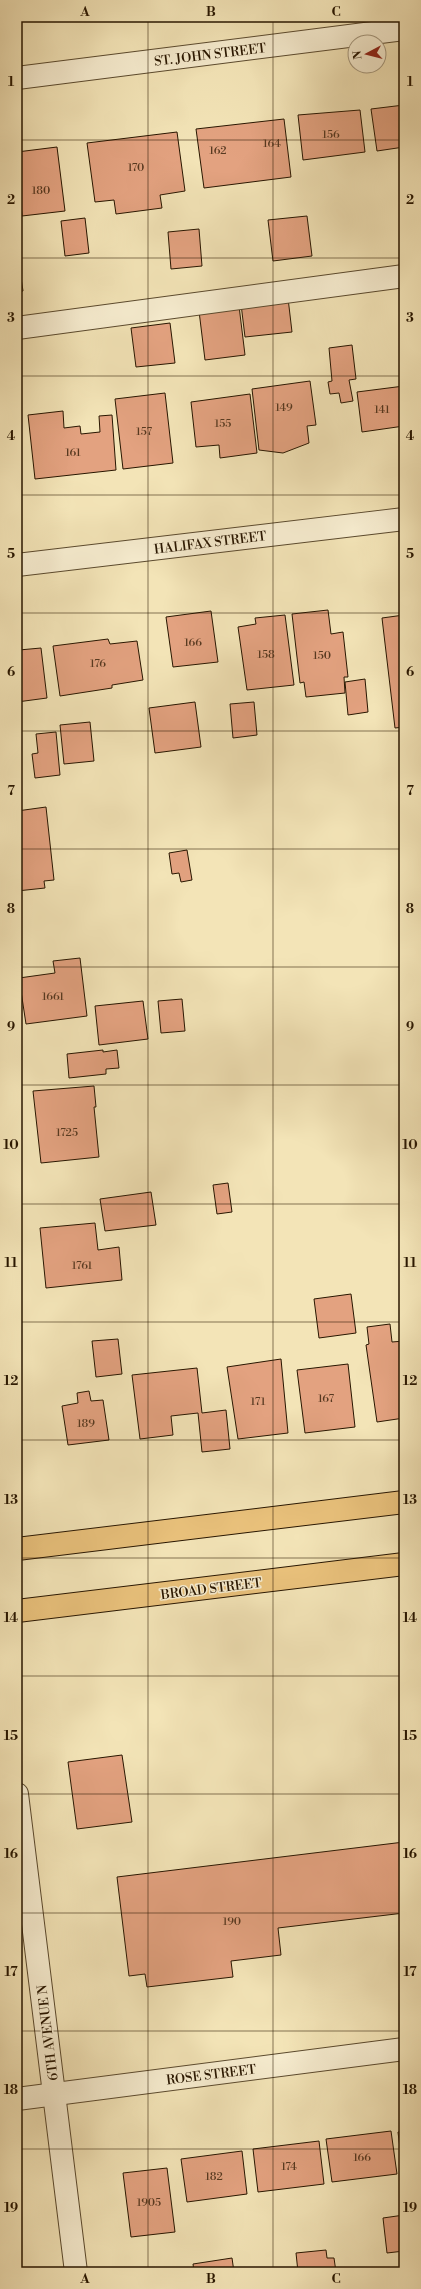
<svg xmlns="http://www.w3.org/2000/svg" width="421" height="2289" font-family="'Libre Bodoni',serif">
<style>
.building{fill:#e3a280;stroke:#281600}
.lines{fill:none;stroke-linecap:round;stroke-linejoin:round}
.minor-casing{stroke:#5b4a2e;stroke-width:24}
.major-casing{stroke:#281600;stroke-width:24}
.minor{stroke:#f7edd0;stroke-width:22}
.major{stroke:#eac27c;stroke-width:22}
.grid{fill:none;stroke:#281600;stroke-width:1;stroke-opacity:0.55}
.labels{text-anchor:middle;stroke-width:3;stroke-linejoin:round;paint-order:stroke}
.number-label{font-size:11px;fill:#573920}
.street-label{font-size:13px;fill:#281600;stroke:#f7edd0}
.neatline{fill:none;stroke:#281600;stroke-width:1.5}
.grid-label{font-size:13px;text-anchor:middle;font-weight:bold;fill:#281600}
</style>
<rect width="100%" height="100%" fill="#f3e4b7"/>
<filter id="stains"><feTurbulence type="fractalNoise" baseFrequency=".005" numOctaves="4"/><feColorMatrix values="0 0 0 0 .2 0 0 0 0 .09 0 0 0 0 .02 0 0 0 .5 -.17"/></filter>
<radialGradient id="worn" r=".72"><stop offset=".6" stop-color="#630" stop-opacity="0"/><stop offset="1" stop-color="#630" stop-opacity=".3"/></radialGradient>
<g class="building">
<path d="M404,105v42l-27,4 -6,-42z"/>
<path d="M360,110l5,42 -62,8 -5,-45z"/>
<path d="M284,119l7,58 -87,11 -8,-59z"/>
<path d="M177,132l8,59 -25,4 2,13 -46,6 -2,-14 -19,2 -8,-59z"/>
<path d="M57,147l8,64 -43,5 -5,-64z"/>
<path d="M307,216l5,40 -39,5 -5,-41z"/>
<path d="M85,218l4,35 -24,3 -4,-35z"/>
<path d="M199,229l3,37 -31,3 -3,-37z"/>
<path d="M17,252l6,39 -6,1z"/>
<path d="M288,298l4,34 -47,5 -4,-33z"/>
<path d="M239,306l6,49 -40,5 -6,-49z"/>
<path d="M170,323l5,40 -39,4 -5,-39z"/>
<path d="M352,345l4,34 -7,1 4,21 -12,2 -2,-10 -9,1 -2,-12 4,-1 -3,-33z"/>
<path d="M310,381l6,44 -9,1 2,17 -26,10 -24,-3 -7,-61z"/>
<path d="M404,386v40l-42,6 -5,-40z"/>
<path d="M165,393l8,70 -50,6 -8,-70z"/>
<path d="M250,394l7,59 -37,5 -1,-13 -23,2 -5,-45z"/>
<path d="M63,411l1,17 16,-2 1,8 19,-2 -1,-16 13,-1 4,55 -81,9 -7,-64z"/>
<path d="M328,610l3,24 12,-2 5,45h-4l1,16 -39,4 -2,-15 -4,1 -8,-69z"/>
<path d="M211,611l7,51 -45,5 -7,-50z"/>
<path d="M285,615l9,70 -47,5 -9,-63 18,-3 -1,-6z"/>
<path d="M404,615v112l-9,1 -13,-110z"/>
<path d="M108,639l2,5 27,-3 6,39 -31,5v3l-52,8 -7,-50z"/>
<path d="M41,648l6,50 -30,4 2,-52z"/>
<path d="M365,679l3,33 -20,3 -3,-33z"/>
<path d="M195,702l6,45 -46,6 -6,-45z"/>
<path d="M254,702l3,33 -24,3 -3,-34z"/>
<path d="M90,722l4,39 -30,3 -4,-39z"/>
<path d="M56,732l4,43 -25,3 -3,-24 6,-1 -2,-19z"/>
<path d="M46,807l8,73 -10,1 1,7 -28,3v-80z"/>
<path d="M187,850l5,30 -11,2 -2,-9 -7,1 -3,-21z"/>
<path d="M80,958l7,58 -61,8 -7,-46 36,-5 -2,-12z"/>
<path d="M182,999l3,32 -24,2 -3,-32z"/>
<path d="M143,1001l5,38 -49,6 -4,-39z"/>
<path d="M103,1050v2l14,-2 2,18 -13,1v5l-37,4 -2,-24z"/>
<path d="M94,1086l2,21h-2l5,50 -58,6 -8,-72z"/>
<path d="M228,1183l4,29 -15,2 -4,-29z"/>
<path d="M151,1192l5,33 -51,6 -5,-32z"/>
<path d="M95,1223l3,27 21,-3 3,33 -76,8 -6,-60z"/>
<path d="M351,1294l5,39 -37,5 -5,-39z"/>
<path d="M390,1324l2,18 12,-1v77l-27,4 -11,-77 3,-1 -2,-17z"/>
<path d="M118,1339l4,35 -26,3 -4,-36z"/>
<path d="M281,1359l7,74 -50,6 -11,-72z"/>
<path d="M348,1364l7,63 -50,6 -8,-63z"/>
<path d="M197,1368l5,45 24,-3 4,39 -28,3 -4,-39 -27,3 2,19 -33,4 -8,-64z"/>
<path d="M89,1391l2,10 12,-1 6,40 -41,5 -6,-39 16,-3 -1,-10z"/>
<path d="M122,1755l10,67 -55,7 -9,-67z"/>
<path d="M404,1842v71l-126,15 3,27 -50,6 2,16 -86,10 -2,-13 -16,2 -12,-99z"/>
<path d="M391,2131l6,43 -65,8 -6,-43z"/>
<path d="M404,2131v50l-6,-49z"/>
<path d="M319,2141l5,43 -66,8 -5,-43z"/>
<path d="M242,2151l5,43 -60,8 -6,-43z"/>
<path d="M167,2168l8,64 -44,5 -8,-64z"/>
<path d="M404,2215v36l-17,2 -4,-35z"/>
<path d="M326,2250l1,8h7l2,14h-38l-2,-19z"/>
<path d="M232,2258l2,14h-40l-1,-8z"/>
</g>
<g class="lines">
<defs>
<g id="minor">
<path d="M17,78l387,-49"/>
<path d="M17,328l387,-52"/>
<path d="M17,565l387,-46"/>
<path d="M17,1794l59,478"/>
<path d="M17,2099l387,-50"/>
</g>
<g id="major">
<path d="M17,1549l387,-47"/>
<path d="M17,1611l387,-47"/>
</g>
</defs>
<use href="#minor" class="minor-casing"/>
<use href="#major" class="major-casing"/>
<use href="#minor" class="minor"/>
<use href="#major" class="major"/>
</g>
<path class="grid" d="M148,17v2255M273,17v2255M17,140h387M17,258h387M17,376h387M17,495h387M17,613h387M17,731h387M17,849h387M17,967h387M17,1085h387M17,1204h387M17,1322h387M17,1440h387M17,1558h387M17,1676h387M17,1794h387M17,1913h387M17,2031h387M17,2149h387"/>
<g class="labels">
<g class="number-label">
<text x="331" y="138">156</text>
<text x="272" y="147">164</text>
<text x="218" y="154">162</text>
<text x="136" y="171">170</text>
<text x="41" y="194">180</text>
<text x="284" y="411">149</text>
<text x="382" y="413">141</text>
<text x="223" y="427">155</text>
<text x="144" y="435">157</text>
<text x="73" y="456">161</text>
<text x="193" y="646">166</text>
<text x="266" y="658">158</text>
<text x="322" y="659">150</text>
<text x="98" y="667">176</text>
<text x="53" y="1000">1661</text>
<text x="67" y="1136">1725</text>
<text x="82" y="1269">1761</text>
<text x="326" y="1402">167</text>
<text x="258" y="1405">171</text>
<text x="86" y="1427">189</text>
<text x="232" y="1925">190</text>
<text x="362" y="2161">166</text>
<text x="289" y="2170">174</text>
<text x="214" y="2180">182</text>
<text x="149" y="2206">1905</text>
</g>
<g class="street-label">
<text transform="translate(210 54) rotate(-7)" y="5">ST. JOHN STREET</text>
<text transform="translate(210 542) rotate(-7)" y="5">HALIFAX STREET</text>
<text transform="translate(211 1588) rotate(-7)" y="5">BROAD STREET</text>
<text transform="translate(47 2033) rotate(-97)" y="5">6TH AVENUE N</text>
<text transform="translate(211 2074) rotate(-7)" y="5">ROSE STREET</text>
</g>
</g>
<rect width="421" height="2289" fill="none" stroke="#f3e4b7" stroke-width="44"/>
<g transform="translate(367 54) rotate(263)"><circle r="19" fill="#f7edd0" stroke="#a4977d"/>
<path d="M0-3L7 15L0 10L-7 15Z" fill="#8f2418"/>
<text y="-6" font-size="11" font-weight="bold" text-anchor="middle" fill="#281600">N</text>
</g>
<rect x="22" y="22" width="377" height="2245" class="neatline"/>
<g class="grid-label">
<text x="85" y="16">A</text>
<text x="211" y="16">B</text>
<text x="336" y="16">C</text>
<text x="11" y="86">1</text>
<text x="410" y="86">1</text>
<text x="11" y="204">2</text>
<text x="410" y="204">2</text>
<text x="11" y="322">3</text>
<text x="410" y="322">3</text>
<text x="11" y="440">4</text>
<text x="410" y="440">4</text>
<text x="11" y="558">5</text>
<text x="410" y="558">5</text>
<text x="11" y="676">6</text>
<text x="410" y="676">6</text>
<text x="11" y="795">7</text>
<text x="410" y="795">7</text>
<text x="11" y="913">8</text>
<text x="410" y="913">8</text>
<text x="11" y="1031">9</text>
<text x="410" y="1031">9</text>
<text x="11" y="1149">10</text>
<text x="410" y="1149">10</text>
<text x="11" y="1267">11</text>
<text x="410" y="1267">11</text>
<text x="11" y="1385">12</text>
<text x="410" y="1385">12</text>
<text x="11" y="1504">13</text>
<text x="410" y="1504">13</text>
<text x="11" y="1622">14</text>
<text x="410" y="1622">14</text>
<text x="11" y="1740">15</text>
<text x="410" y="1740">15</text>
<text x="11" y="1858">16</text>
<text x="410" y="1858">16</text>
<text x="11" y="1976">17</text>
<text x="410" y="1976">17</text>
<text x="11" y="2094">18</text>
<text x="410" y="2094">18</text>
<text x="11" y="2212">19</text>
<text x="410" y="2212">19</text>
<text x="85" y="2283">A</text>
<text x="211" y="2283">B</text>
<text x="336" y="2283">C</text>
</g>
<rect width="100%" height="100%" filter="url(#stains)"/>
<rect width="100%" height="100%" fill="url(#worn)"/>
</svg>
